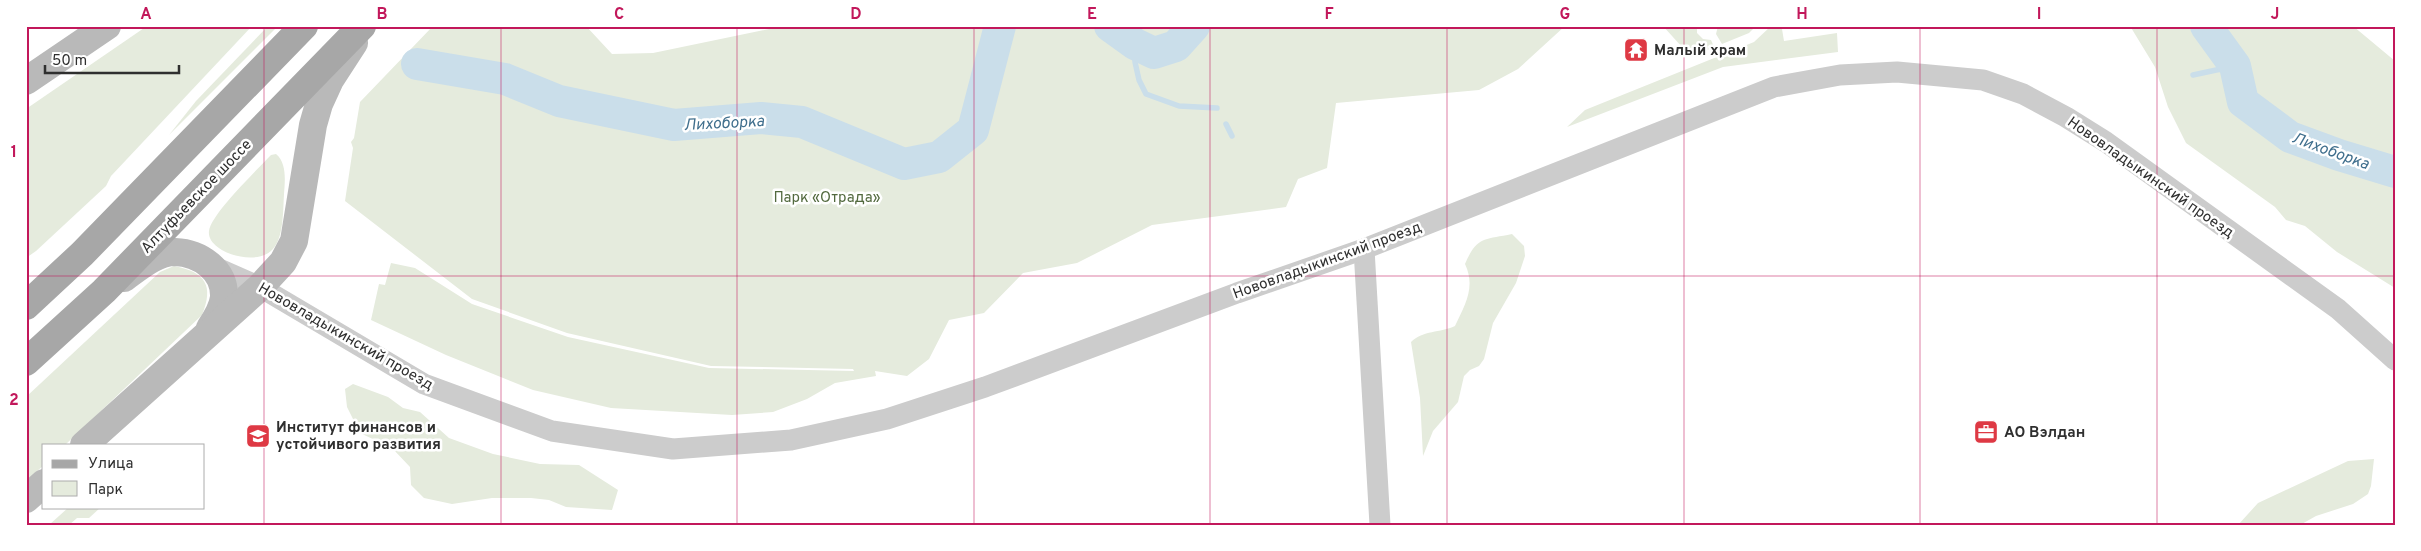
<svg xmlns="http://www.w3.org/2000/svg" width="2421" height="551" font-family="Overpass,sans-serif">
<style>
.green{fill:#e5ebdd}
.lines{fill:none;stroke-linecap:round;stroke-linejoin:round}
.stream{stroke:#cadeea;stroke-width:5.5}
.river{stroke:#cadeea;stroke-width:32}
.minor{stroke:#ccc;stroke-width:21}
.secondary{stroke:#b9b9b9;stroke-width:28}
.primary{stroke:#a7a7a7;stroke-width:28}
.grid{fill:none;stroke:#c2185b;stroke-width:1;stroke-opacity:0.55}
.labels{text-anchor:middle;stroke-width:5;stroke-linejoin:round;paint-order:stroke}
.poi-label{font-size:15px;font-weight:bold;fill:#2f2f2f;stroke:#fff;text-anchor:start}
.street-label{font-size:15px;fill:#2f2f2f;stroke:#fff}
.park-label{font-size:15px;fill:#52693e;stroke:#fff}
.water-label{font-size:16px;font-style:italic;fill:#406f8d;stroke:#fff}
.neatline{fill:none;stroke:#c2185b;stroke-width:2}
.grid-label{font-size:16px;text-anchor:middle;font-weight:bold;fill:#c2185b}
</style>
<rect width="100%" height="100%" fill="#fff"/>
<g class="green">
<path d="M147,26h105l-141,150 -5,10 -70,65 -10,7v-149z"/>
<path d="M268,26h10l-109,109 27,-34z"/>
<path d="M433,26h153l26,28 41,-1 131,-27h781l-47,43 -39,21 -143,13 -9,65 -29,11 -12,28 -134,18 -75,38 -54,10 -39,40 -35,7 -20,39 -22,17 -32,-5 1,5 -41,7 -28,16 -34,13 -41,3 -121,-7 -78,-18 -87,-35 -75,-35 8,-36 6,1 6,-22 24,5 57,36 96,33 141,31 145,3 -1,-2 -142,-3 -144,-33 -95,-34 -127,-98 8,-53 -2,-6 3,-4 6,-36z"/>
<path d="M1663,26h34v7l6,6 8,1 3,7 -23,10z"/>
<path d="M1718,26h38l-7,7 -27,11 -6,-10z"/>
<path d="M1771,26h13l-2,3 2,12 53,-8 1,19 -115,15 -156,60 18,-17 169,-68z"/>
<path d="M2130,26h223l42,35v227l-58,-36 -32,-26 -19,-6 -11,-13 -89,-64 -18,-36 -13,-40z"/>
<path d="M276,154c11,9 9,27 8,40 -1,15 0,43 -11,55 -16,19 -67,3 -64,-18 2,-17 49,-62 62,-76z"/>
<path d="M1512,234l12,12 1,10 -9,27 -23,40 -9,36 -5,7 -9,4 -6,6 -6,26 -25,29 -10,25 -3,-58 -9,-56c12,-12 29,-9 44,-16 10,-21 21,-39 10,-62 12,-28 19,-24 47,-30z"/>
<path d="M174,266c32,6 40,20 28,49l-137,130h-21v20l-18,16v-84l134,-125z"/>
<path d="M353,384l35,13 15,11 17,4 29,26 44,16 47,10 39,1 39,25 -6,20 -46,-3 -17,-7 -18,-2h-39l-40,6 -28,-6 -13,-13 -1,-18 -18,-19 -32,-15 -13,-26 -2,-18z"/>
<path d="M2374,459l-3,27 -3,8 -15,10 -37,12 -16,9h-62l20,-22 90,-42z"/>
<path d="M69,507h32l-12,11h-12l-8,7h-20z"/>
</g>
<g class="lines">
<g class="stream">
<path d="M1135,44v18l4,18 7,14 33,12 38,2"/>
<path d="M2193,75l42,-9"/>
<path d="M1226,124l6,12"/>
</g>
<g class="river">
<path d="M1110,26l25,18 19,9 22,-7 18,-20"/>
<path d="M2206,26l29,40 8,36 47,35 49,18 56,17"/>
<path d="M417,64l88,15 54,22 115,24 87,-7 41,4 102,42 35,-7 34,-27 27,-104"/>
</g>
<g class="minor">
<path d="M1364,249l16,276"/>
<path d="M208,264l52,23 164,97 128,47 121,18 118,-9 96,-21 98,-32 252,-94 127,-44 410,-162 66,-12 57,-3 86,8 40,14 43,23 40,25 232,167 57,51"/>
</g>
<g class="secondary">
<path d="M26,81l81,-55"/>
<path d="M124,278c14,-10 32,-26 51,-26 25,1 50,18 49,45 -1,11 -8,22 -14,31"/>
<path d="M84,445l176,-158 23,-25 11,-21 19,-116 6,-21 11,-24 24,-37"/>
<path d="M26,499l18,-16"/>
</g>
<g class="primary">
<path d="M26,306l56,-52 222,-228"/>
<path d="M26,362l78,-71 258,-265"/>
</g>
</g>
<path class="grid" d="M264,26v499M501,26v499M737,26v499M974,26v499M1210,26v499M1447,26v499M1684,26v499M1920,26v499M2157,26v499M26,276h2369"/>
<defs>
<symbol id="temple-square" viewBox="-11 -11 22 22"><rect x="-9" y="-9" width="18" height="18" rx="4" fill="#de3944" stroke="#fff"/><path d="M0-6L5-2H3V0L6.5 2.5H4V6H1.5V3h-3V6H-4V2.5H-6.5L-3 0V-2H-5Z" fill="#fff"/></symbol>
<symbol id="office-square" viewBox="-11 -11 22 22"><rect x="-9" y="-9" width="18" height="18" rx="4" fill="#de3944" stroke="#fff"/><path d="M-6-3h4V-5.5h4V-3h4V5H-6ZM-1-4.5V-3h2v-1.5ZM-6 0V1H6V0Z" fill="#fff"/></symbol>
<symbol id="university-square" viewBox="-11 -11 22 22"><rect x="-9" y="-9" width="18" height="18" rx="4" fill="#de3944" stroke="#fff"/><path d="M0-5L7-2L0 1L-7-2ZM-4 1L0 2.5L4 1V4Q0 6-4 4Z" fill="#fff"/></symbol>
</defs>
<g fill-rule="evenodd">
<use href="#temple-square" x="1622" y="36" width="28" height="28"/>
<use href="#office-square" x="1972" y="418" width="28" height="28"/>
<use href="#university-square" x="244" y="422" width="28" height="28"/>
</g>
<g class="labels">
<g class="poi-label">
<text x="1654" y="55">Малый храм</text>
<text x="276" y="432">Институт финансов и<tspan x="276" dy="17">устойчивого развития</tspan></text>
<text x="2004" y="437">АО Вэлдан</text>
</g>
<g class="street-label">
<text transform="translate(2151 177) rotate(35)" y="5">Нововладыкинский проезд</text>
<text transform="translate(196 196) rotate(-46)" y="5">Алтуфьевское шоссе</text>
<text transform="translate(1327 260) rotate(-20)" y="5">Нововладыкинский проезд</text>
<text transform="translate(346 336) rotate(30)" y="5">Нововладыкинский проезд</text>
</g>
<g class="park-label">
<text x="827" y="202">Парк «Отрада»</text>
</g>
<g class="water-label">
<text transform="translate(724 122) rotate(-3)" y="6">Лихоборка</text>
<text transform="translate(2331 150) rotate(20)" y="6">Лихоборка</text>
</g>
</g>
<rect width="2421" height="551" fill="none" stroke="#ffffff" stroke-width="55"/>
<rect x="42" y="444" width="162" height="65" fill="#ffffff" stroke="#acacac"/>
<rect x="52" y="460" width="25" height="8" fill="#a7a7a7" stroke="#acacac"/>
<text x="88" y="468" font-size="15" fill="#2f2f2f">Улица</text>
<rect x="52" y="481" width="25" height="15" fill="#e5ebdd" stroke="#acacac"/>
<text x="88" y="494" font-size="15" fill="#2f2f2f">Парк</text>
<path d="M45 65v8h134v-8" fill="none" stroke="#2f2f2f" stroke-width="2.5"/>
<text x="52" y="65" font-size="15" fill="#2f2f2f" stroke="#ffffff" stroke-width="4" paint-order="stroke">50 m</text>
<rect x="28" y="28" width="2366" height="496" class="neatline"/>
<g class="grid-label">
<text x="146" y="19">A</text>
<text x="382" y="19">B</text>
<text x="619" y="19">C</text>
<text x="856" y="19">D</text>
<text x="1092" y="19">E</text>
<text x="1329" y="19">F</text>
<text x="1565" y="19">G</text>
<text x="1802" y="19">H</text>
<text x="2039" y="19">I</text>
<text x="2275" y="19">J</text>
<text x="14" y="157">1</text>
<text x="14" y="405">2</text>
</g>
</svg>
